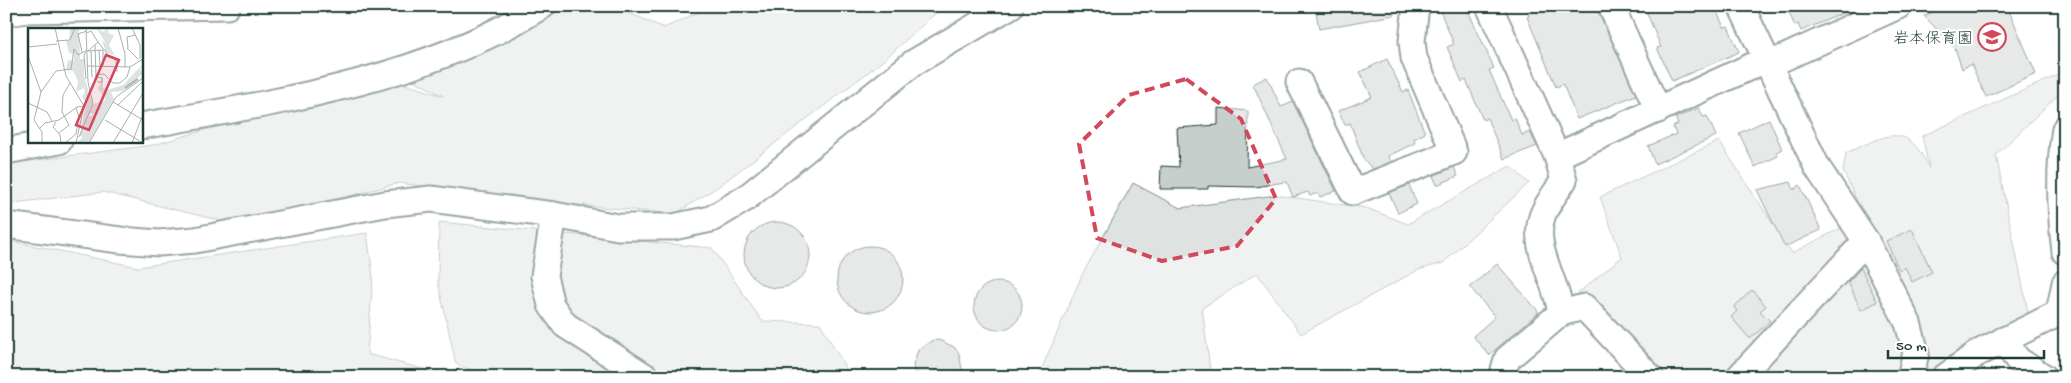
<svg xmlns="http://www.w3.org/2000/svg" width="2071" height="383" font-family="'Gochi Hand','Klee One',sans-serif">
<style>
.green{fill:#dee3e2;stroke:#7e908b}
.building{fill:#c7cfcc;stroke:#1f3d34}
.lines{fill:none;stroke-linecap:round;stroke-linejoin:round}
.minor-casing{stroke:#1f3d34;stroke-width:29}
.minor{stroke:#fff;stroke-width:25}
.marked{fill:none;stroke:#d1495b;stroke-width:4;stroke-dasharray:10 6;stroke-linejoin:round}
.labels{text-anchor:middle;stroke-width:4.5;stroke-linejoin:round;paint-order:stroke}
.poi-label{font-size:16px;fill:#1f3d34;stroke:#fff;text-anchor:end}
.inset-river{fill:none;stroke:#afbab7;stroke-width:2.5}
.inset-road{fill:none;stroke:#a5b1ae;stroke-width:1}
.view{fill:#d1495b;fill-opacity:0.15;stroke:#d1495b;stroke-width:2.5}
.inset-edge{fill:none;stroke:#1f3d34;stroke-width:2.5}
</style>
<rect width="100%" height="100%" fill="#fff"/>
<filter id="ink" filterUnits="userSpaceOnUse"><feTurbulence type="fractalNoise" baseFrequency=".02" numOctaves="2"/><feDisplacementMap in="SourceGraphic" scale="10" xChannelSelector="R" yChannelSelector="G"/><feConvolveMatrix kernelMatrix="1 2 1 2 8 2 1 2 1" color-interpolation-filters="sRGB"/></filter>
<g filter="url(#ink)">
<g class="green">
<path d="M543,6h77l2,4 42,18 48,-22h241l-16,6 -53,48 -165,126 -44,28 -139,-13 -137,-18 -161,42 -135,-33 -97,12v-40l148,-19 229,-68 60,19 -46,-25z"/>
<path d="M2058,75l7,13 -69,67 32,157 -89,65h-269l-92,-84 44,-36 -22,-60 119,-56 73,112 51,-26 33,14 -33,-70 3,-18c40,-17 60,-34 83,15l-7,-32z"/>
<path d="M1510,166l19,17 -86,80 -25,7 -117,64 -44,-61 -55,35 9,69h-173l44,-102 51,-92 47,25 96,-13 90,13 42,16z"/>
<path d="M439,222l273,26 50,73 58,2 31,54h-361l-34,-13 -18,-82z"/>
<path d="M367,233l6,44 -6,77 85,23h-291l15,-4 -5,-1 -19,5h-146v-137l132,27z"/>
</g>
<g class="building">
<path d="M1315,6h78l1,9 -75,14z"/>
<path d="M1438,6h28l28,62 -5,2 22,50 4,-2 7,17 8,-3 7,14 -33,13 -17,-41 -4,2 -17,-40 -4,2 -15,-35 7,-3z"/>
<path d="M1535,6h56l3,6 4,-2 38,85 -59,24 -14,-35 -7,3 -29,-70 2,-1 -2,-6z"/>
<path d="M1644,6h70l10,21 4,-1 11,26 -67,29 -15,-33 4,-1z"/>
<path d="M1786,6h74l-59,25 -3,-7 -3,2z"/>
<path d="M1945,6h62l29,68 -50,23 -15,-33 -9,5 -7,-21 -31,-32z"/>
<path d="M1387,59l16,33 5,-2 17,43 -11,6 1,4 -27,13 3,6 -18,7 -9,-9 -14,-37 -5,2 -7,-14 34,-14 -12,-25z"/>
<path d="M1267,77l14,30 12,-5 43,89 -16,6 -3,-4 -7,3 -2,-4 -15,5 -6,-15h-3l-28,5 -48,-1v3h-48l1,-23 18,1 -2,-39 41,-3v-17l30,3 -1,56 40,-8 -34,-75z"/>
<path d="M1699,108l4,9 4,-1 9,20 -61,28 -7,-18 28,-12 -3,-7 5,-3 -3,-6z"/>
<path d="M1769,119l13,30 -6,3 2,4 -23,11 -16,-34z"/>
<path d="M1454,167l4,9 -21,9 -4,-9z"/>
<path d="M1791,182l3,8 6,-5 21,45 -36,17 -28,-57z"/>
<path d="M1409,185l8,19 -19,9 -9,-20z"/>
<circle cx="777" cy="255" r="33"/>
<path d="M1912,229l20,43 -20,10 -7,-15 -6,3 -13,-29z"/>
<circle cx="870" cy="279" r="33"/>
<path d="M1497,264l42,48 -50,43 -16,-19 22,-19 -25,-30z"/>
<path d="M1861,268l16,34 -16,8 -13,-28z"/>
<circle cx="998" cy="306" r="24"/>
<path d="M1752,290l14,16 -6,5 10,10 -20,18 -19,-22 6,-6 -3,-4z"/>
<path d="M939,340l15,7 5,6 3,16 -3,8h-44l-2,-12 5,-15 13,-9z"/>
</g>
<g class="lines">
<defs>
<g id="minor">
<path d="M1489,6l68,150 7,24c-7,11 -16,22 -21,34 -13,32 14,67 18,99l-54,46 -5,18"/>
<path d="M1611,6l47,104"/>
<path d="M1741,6l76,161 49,74 42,82 8,30 -6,24"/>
<path d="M6,13l22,-3 199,-4"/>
<path d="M1768,65l130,-59"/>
<path d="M1299,82l54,110 101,-40 -40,-94 -2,-17 4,-35"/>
<path d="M141,126c137,-24 281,-45 401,-120"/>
<path d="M2065,129c-7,41 -5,82 0,123"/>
<path d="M6,151l53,-10"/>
<path d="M1557,156l208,-96"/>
<path d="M554,215l-10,61 7,29 14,20 81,52"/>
<path d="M6,225l114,15 39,3 36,-3 190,-36 46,-5 123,16 64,12h55l38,-8 35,-21 167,-135 97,-57"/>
<path d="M1561,313l23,-6 66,70"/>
<path d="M2003,340l15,20 26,17"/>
<path d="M1739,377l127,-136"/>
<path d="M1945,377l33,-24 81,-40 6,-30"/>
</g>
</defs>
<use href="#minor" class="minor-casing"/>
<use href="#minor" class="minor"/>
</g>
</g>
<path d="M0 0H2071V383H0ZM1186,79l55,40 35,80 -39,47 -75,15 -65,-23 -18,-94 50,-49z" fill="#fff" fill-opacity=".55" fill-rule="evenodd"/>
<path class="marked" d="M1186,79l55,40 35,80 -39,47 -75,15 -65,-23 -18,-94 50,-49z"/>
<defs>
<symbol id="school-ring" viewBox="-11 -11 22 22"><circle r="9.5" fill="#fff" stroke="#d1495b" stroke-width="1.5"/><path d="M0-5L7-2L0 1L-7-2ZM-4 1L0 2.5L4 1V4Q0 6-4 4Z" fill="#d1495b"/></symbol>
</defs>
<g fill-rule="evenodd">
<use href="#school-ring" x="1976" y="21" width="32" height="32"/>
</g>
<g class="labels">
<g class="poi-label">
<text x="1973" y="43">岩本保育園</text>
</g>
</g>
<g transform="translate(28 28)">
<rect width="115" height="115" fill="#fff"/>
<path d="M51,0l1,31h4v17l9,29 -10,25 6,-14 6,-1 -5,-2 4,-9 12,-4 -8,-11 5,-13v12l4,2 16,-5 19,-20 -2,5 3,3 -20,18 -12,1 3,7 -24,42 -7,2h-6l6,-6 -3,-1 6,-33 -4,-6 3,-5 -1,-4 -8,4 2,-11 -5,-10 -7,-1 2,-10 6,1v-11l-1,4 -4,-1 -3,-12h3l1,-12zM68,0l8,4 3,-4 2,6 5,1 -5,10 6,11 -9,-4 -4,-11 4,2z" fill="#dee3e2"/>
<path class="inset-river" d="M97,60l13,-9"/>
<path class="inset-road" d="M27,0l11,48 18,30 -8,37M90,0l7,26v13M104,0l8,17v14M59,5l4,-2 7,11 -10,9M28,13l14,-1 5,-12M70,14l11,14 7,4 1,12M67,17l1,32M0,19l29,-3M99,20l11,11M100,20l-1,-11 8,-2M71,22l1,16M59,23l16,-1v16M63,23l1,26M54,24l-4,-18 9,-3M58,24l-2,3 2,24M0,28l13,36M59,38l43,1M68,47l8,-1 9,9h7l7,-6 3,-10 13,-8M68,49l6,1v4h-5M85,74l30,18M0,75l19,9 5,9M90,77l25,-24M77,92l38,23M28,94l-3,5 7,8 1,8M11,101l6,-6 14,-3 18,-13 7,-1M31,105l10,-8 -7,-13 1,-17 7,-12M51,109l14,-33 -5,-22 -2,-54M14,115v-11l-8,-12 7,-28 15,-21 15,-2 3,-20 4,6 9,-5M37,115l11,-9 3,-17 -3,-9M61,115l27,-46 27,-19M85,115l30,-50M104,115l11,-29"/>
<path class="view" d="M78,27l13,5 -30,70 -13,-5z"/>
<rect width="115" height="115" class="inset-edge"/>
</g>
<rect width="2071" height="383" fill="none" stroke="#fff" stroke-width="25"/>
<rect x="12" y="12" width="2046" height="358" fill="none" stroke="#1f3d34" stroke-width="2" filter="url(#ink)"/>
<path d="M1888 350v8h156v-8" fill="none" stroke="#1f3d34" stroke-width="2.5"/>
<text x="1896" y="350" font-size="15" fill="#1f3d34" stroke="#ffffff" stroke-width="4" paint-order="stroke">50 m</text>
</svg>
